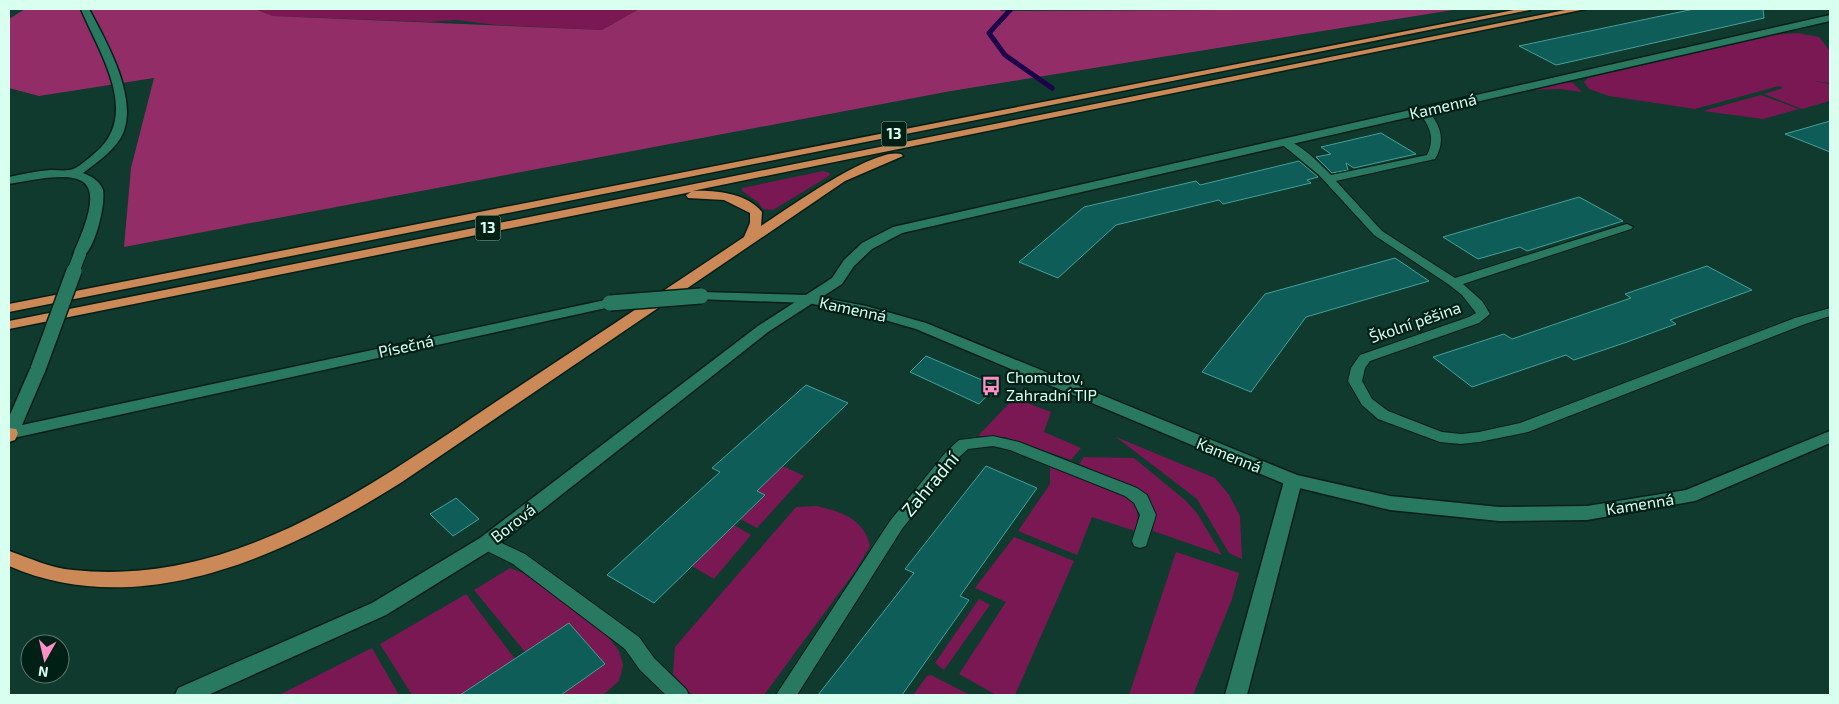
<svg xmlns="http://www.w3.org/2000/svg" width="1839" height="704" font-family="'Exo 2',sans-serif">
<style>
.green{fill:#7a1853}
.forest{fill:#922d67}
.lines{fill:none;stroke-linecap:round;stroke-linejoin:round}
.stream{stroke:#1d024b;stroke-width:5}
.building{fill:#0f5d59;stroke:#43a099}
.service-casing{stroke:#061e16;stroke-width:2}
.minor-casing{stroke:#061e16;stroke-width:3}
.tertiary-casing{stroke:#061e16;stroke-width:3}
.trunk-casing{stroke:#061e16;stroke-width:3}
.service{fill:#287960;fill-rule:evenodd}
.minor{fill:#287960;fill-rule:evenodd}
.tertiary{fill:#287960;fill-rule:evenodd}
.trunk{fill:#ca8956;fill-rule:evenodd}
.tertiary-bridge-far1-casing{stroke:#061e16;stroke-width:14;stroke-linecap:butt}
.tertiary-bridge-casing{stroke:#061e16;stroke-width:18;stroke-linecap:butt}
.tertiary-bridge-far1{stroke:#287960;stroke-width:12}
.tertiary-bridge{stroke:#287960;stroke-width:15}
.labels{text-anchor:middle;stroke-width:4.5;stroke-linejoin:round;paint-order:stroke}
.shield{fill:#002016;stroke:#98bcaf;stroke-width:1}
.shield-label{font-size:15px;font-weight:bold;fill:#d9fff0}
.street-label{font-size:16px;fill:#d9fff0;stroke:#002016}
.poi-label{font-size:16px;fill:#d9fff0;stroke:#002016;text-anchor:start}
.near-street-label{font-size:19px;fill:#d9fff0;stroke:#002016}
</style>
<rect width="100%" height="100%" fill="#0f3a2d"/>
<g class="green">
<path d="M256,9h383l-37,21 -105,-5 -41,-5 -27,2 -156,-6z"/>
<path d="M1797,33l22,4 11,14v32l-17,-2 17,3v17l-28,8 -38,-15 19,-6 -4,-2 -84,23 -86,-13 -20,-7 -5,-7 4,-4 185,-43z"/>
<path d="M1568,82l5,1 9,9 -22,-3 -29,1z"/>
<path d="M1761,95l38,14 -36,10 -60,-8z"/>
<path d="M823,171l7,2 -1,3 -56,34 -10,-1 -5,-7 -16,-11v-3l5,-1z"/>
<path d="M1014,398l37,14 -7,20 37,16 -10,12 -66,-23 -27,-1z"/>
<path d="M1116,437l99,41 14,17 11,21 2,43 -13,-6 -32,-54z"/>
<path d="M1084,457l50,1 51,42 12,13 25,42 -69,-24c3,-19 1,-29 -14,-42l-60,-25z"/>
<path d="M783,466l21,10 -47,52 -17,-9 25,-24 -8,-4z"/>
<path d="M1050,467l81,31c7,12 9,19 4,33l-43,-14 -15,38 -59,-24 32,-47z"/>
<path d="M817,506c25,6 47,13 53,40l-14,24 -92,125h-72l-19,-21 2,-27 121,-140z"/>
<path d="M734,525l17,10 -37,44 -22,-13z"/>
<path d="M1014,537l60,24 -59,134h-19l-37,-21 47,-72 -31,-14z"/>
<path d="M1176,552l63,21 -7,26 -39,96h-64z"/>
<path d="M510,568l18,7 78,59 13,17 4,14 -4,16 -16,14h-37l-2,-2 41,-29 -80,-12 -51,-62z"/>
<path d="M466,594l49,65 -55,36h-48l-32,-51z"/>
<path d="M979,599l11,6 -46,65 -9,-7z"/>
<path d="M372,648l27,47h-120z"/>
<path d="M931,675l39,20h-57l14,-19z"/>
</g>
<path class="forest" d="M25,9h230l18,7 329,14 37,-21h361l1,2 458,-2 -508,82 -827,156 7,-79 23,-90 -115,18 -30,-8v-69z"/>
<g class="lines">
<path class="stream" d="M1011,9l-22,24 16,22 47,33"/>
</g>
<g class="building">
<path d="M1694,9h69l1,9 -208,47 -37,-19z"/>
<path d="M1830,121v31l-45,-18z"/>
<path d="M1381,133l35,21 -62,14 -8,-5 2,7 -16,3 -16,-16 15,-3 -10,-7z"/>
<path d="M1299,161l19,16 -11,3 4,3 -88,21 -4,-4 -103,25 -58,53 -39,-16 65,-55 112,-26 4,4z"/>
<path d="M1579,197l44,24 -96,30 -7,-4 -42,12 -35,-22z"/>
<path d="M1395,258l34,23 -123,36 -55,75 -49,-20 63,-78z"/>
<path d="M1707,266l45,24 -82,30 6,4 -49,18 -53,18 -8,-5 -94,32 -39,-30 71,-23 8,5 119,-41 -6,-4z"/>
<path d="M926,356l70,30 -17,18 -69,-32z"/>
<path d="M806,385l42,18 -91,88 8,4 -111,108 -47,-28 113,-103 -8,-4z"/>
<path d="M986,466l51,22 -77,108 9,4 -67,95h-84l96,-122 -9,-4z"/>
<path d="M456,498l23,21 -26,17 -23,-22z"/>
<path d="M569,623l36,41 -44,31h-101z"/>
</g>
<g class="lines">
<defs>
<g id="service">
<path d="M1420,109h6c15,15 20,32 9,50l-99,22 46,50 73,47 168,-53 4,-1 6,3 -2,2 -168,55 19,17 8,13 -11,9 -109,38 -5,7 -3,13 10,18 16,12 54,21 19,2 18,-2 41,-9 275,-105 35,-10v8l-25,8 -277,108 -49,10 -18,2 -21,-2 -62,-23 -16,-14 -14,-24 3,-13 9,-13 109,-38 7,-4 -14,-18 -14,-11 -74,-49 -56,-61 -39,-32 1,-2c15,-3 41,25 51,35l96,-20c9,-18 2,-30 -9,-44z"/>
<path d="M993,436l26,6 118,46 10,7 9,20 -10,31 -6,2 -6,-2 -2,-5 8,-26 -6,-12 -9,-7 -115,-46 -17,-4 -25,3 -12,11 -54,69 -105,166h-21l114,-174 56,-69 13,-12z"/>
<path d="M487,536l38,18 114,83 15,21 32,31 3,6h-23l-26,-25 -15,-21 -112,-85 -32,-16 -2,-5 2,-5z"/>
</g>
<g id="minor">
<path d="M1830,15v6l-928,212 -30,16 -18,17 -12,18 -74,48 -274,216 -108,67 -178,80h-33l3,-7 194,-85 108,-65 278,-212 74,-48 12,-18 18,-17 31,-16z"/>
<path d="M1293,475l6,2 3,4 -55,214h-22l59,-214 3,-4z"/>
</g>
<g id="tertiary">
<path d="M81,9h8c17,32 53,94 31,130 -9,14 -24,24 -37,34 8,3 17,8 20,17 3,14 -9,65 -23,68l-7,-4c37,-82 14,-85 -64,-70v-7c14,-3 28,-6 42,-7 6,0 13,1 19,0 7,-1 19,-12 25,-17 47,-39 3,-102 -14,-144z"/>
<path d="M701,292l107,3 58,11 60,17 371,152 93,21 109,11 88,-1 99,-16 144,-59v12l-135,58 -108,19 -88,1 -109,-11 -103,-25 -371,-156 -52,-15 -56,-11 -112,-4 -2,-3 2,-3z"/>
<path d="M610,299l5,1 2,3 -2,3 -606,133v-22l21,-48 8,-5 8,5 -24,56z"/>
</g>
<g id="trunk">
<path d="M1519,9l11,1 -1521,302v-8z"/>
<path d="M1570,9h16l-894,182c23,-1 55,2 70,21l-1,14c26,-17 112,-79 140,-72l2,2 -58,25 -443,301c-112,71 -261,142 -393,84v-15c21,7 41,17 64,19 161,17 297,-84 424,-169 82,-54 165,-109 247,-164l6,-14v-10l-26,-13 -36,-2 -2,-3 5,-3 -682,137v-8z"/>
<path d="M9,428l7,1 2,4 -3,7 -6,2z"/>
</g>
</defs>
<use href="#service" class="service-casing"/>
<use href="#minor" class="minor-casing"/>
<use href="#tertiary" class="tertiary-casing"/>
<use href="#trunk" class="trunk-casing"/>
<use href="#service" class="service"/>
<use href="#minor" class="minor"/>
<use href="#tertiary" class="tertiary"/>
<use href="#trunk" class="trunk"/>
<defs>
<path id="tertiary-bridge-far1" d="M73,272l7,-18"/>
<g id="tertiary-bridge">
<path d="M610,303l91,-7"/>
<path d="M38,369l36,-98"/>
</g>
</defs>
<use href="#tertiary-bridge-far1" class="tertiary-bridge-far1-casing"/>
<use href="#tertiary-bridge" class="tertiary-bridge-casing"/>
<use href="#tertiary-bridge-far1" class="tertiary-bridge-far1"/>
<use href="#tertiary-bridge" class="tertiary-bridge"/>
</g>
<defs>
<symbol id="bus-bare" viewBox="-9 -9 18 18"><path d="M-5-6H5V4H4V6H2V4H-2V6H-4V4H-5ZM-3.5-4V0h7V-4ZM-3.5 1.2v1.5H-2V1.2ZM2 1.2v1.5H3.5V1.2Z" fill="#fb8fc6" stroke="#002016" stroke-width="2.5" paint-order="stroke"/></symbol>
</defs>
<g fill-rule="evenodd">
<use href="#bus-bare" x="977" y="372" width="28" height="28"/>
</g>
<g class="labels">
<g class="shield">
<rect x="881.5" y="121.5" width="25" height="25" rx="4"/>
<rect x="475.5" y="215.5" width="25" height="25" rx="4"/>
</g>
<g class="shield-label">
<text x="894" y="139">13</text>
<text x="488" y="233">13</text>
</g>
<g class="street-label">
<text transform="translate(1443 106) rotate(-13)" y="6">Kamenná</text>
<text transform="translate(853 309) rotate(12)" y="6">Kamenná</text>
<text transform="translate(1415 322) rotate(-19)" y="6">Školní pěšina</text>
<text transform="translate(406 346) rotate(-12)" y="6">Písečná</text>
<text transform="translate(1229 455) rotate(22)" y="6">Kamenná</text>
<text transform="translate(1640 504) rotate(-9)" y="6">Kamenná</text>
<text transform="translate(513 523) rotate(-38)" y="6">Borová</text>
</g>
<g class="poi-label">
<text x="1006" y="383">Chomutov,<tspan x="1006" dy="18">Zahradní TIP</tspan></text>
</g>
<g class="near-street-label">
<text transform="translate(930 484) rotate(-50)" y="7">Zahradní</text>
</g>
</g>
<rect width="1839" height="704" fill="none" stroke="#d9fff0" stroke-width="20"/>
<g transform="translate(45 659) rotate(188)"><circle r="24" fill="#002016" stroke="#57796d"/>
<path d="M0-4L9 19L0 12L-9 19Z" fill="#fb8fc6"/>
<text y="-8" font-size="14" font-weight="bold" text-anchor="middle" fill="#d9fff0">N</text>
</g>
</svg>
